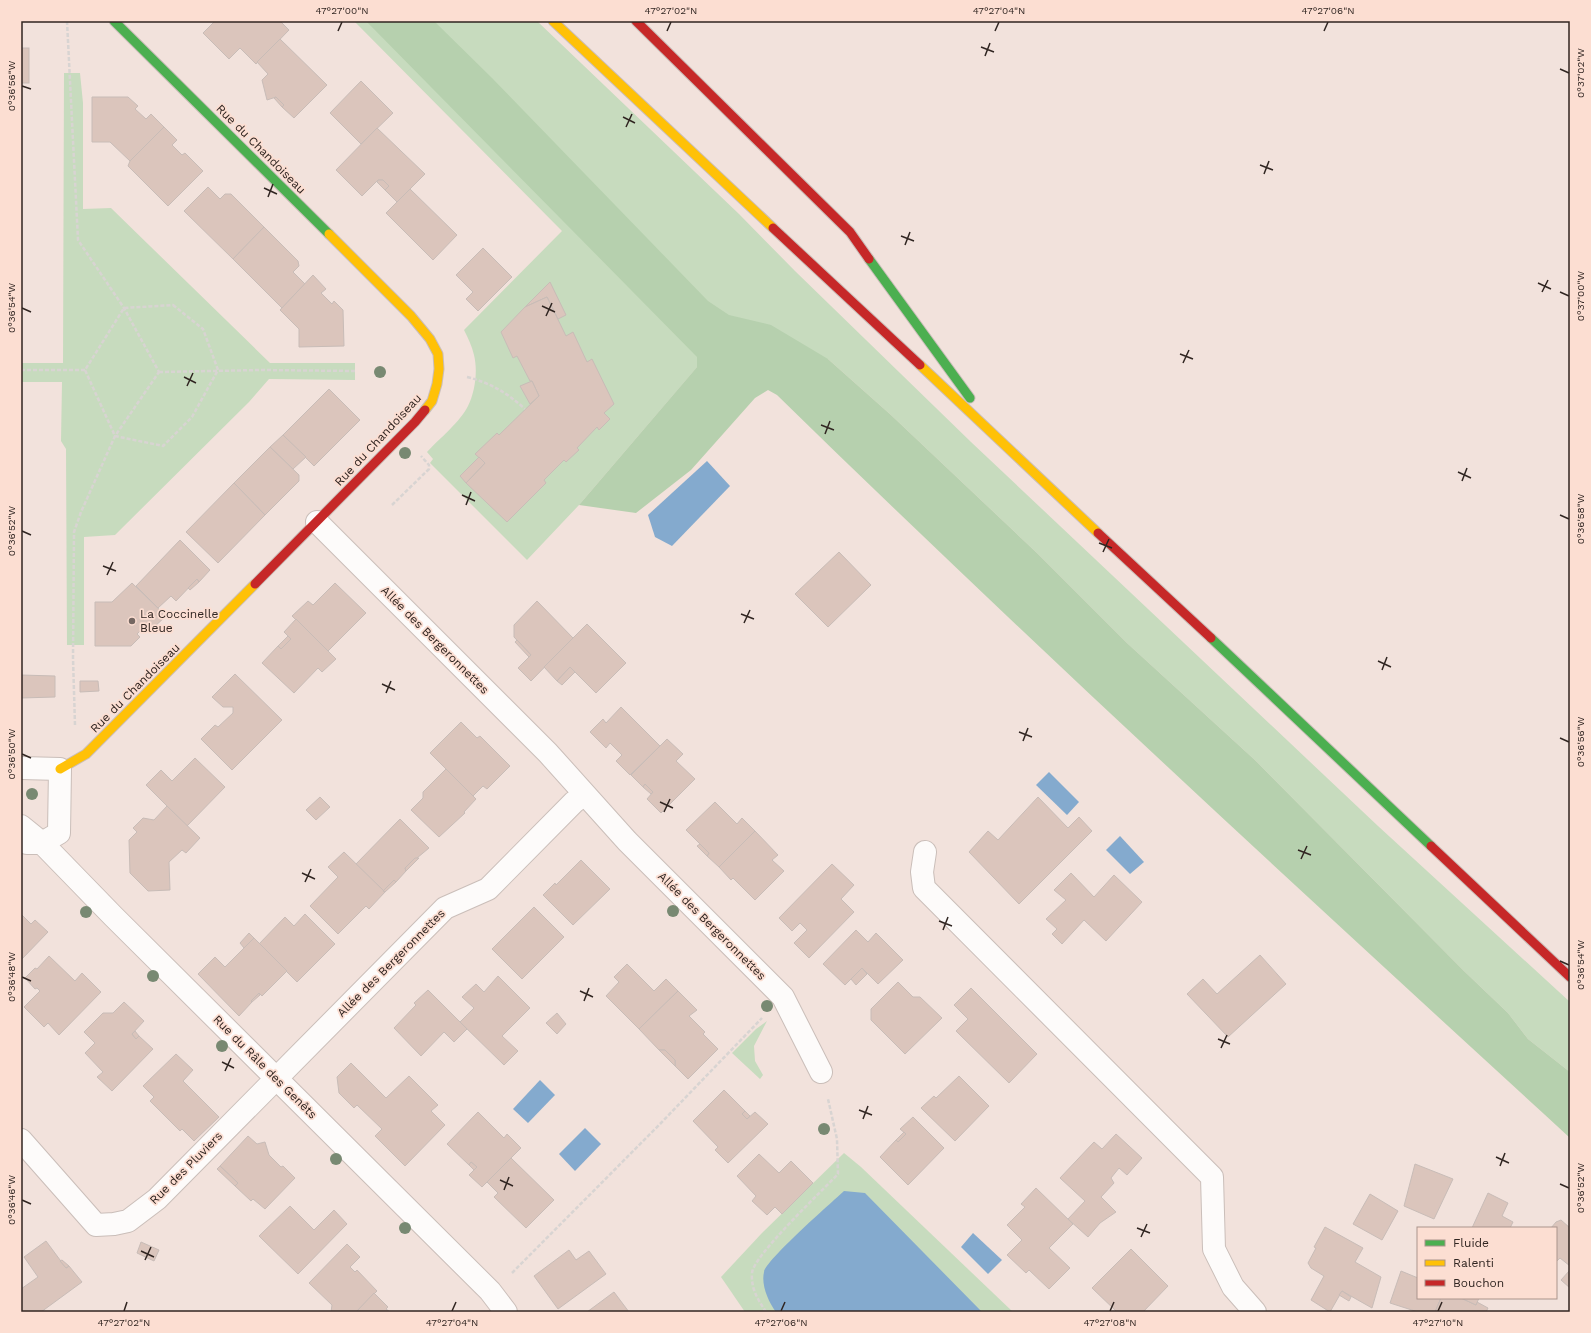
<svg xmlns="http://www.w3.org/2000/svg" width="1591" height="1333" font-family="'Work Sans',sans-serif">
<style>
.green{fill:#c7dbbe}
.forest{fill:#b6d0ae}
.water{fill:#84aace}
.building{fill:#dbc5bc;stroke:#c8bcb7}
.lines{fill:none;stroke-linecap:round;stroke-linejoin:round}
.street-casing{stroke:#cabeb9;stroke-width:24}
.fast-casing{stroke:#cabeb9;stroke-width:11}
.slow-casing{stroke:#cabeb9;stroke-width:11}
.jam-casing{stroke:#cabeb9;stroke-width:11}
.path{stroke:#d8d4d2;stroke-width:2.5;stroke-dasharray:4 2;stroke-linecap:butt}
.street{stroke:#fdfbfa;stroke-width:22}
.fast{stroke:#4caf50;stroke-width:9}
.slow{stroke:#ffc107;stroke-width:9}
.jam{stroke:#c62828;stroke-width:9}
.tree{fill:#788972}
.ticks{fill:none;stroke:#302521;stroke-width:1.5}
.poi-dot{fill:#746762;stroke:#fcded2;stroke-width:1.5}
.labels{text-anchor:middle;stroke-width:3.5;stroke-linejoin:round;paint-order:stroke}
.street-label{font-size:12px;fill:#302521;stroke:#fcded2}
.poi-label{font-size:12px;fill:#302521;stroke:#fcded2;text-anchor:start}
.neatline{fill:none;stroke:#302521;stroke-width:1.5}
.ticks-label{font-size:10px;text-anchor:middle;fill:#302521}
</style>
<rect width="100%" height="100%" fill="#f2e2dc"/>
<g class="green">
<path d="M354,21h183l202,193 56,57 176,171 407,384 192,176v70l-42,-33 -20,-26 -44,-42 -208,-210 -129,-118 -90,-90 -146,-138 -63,-56 -130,7 -119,139 -52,55 -97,-97 3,-4 -6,-7c11,-12 34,-31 41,-46 7,-14 10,-35 6,-51 -2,-9 -6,-17 -10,-25l98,-99z"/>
<path d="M64,73h16l3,30v106l28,-1 159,155h85v17l-86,-1 -20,23 -134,133 -31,2v108h-17l-1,-196 -5,-8 1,-59h-41v-19h42z"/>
<path d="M767,1021l-13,25 1,15 8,14 -3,4 -28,-26 24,-24z"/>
<path d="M844,1153l17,14 152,145h-268l-24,-35 41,-44z"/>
</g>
<path class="forest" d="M366,21h68l58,57 216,223 21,14 42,10 57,34 63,56 146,138 90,90 129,118 208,210 44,42 20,26 42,33v66c-267,-245 -534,-490 -793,-743l-9,-5 -13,8 -64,72 -55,43 -57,-8 118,-138v-10z"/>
<g class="water">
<path d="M707,461l23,25 -58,60 -17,-9 -7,-22z"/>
<path d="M1049,772l30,30 -12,13 -31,-30z"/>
<path d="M1120,836l24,26 -14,12 -24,-24z"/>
<path d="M540,1080l15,15 -27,28 -15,-14z"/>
<path d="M585,1128l16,16 -26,27 -16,-17z"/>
<path d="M844,1191l21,2 117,119h-206c-8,-11 -15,-27 -12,-40 2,-12 67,-69 80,-81z"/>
<path d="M973,1233l29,27 -14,14 -27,-27z"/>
</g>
<g class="building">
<path d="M215,21h65l9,9 -33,34 -16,-16 -11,11 -26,-26z"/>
<path d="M280,39l47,46 -33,33 -12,-11 2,-2 -8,-8 -9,3 -5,-20 6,-6 -11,-12z"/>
<rect x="21" y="48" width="8" height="35"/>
<path d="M361,81l32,32 -32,31 -31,-31z"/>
<path d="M92,97h36l10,9 -3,3 11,10 5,-5 13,13 -34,34 -20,-19h-18z"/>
<path d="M276,97l8,8 -2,2 -8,-9z"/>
<path d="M164,127l13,13 -5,5 10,10 3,-2 18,18 -35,35 -40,-40 2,-5z"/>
<path d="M377,128l48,46 -28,28 -12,-12 4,-4 -6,-6h-5l-16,16 -26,-26z"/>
<path d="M378,180h5l6,6 -4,4 -8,-8z"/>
<path d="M208,187l12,12 5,-5h6l33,33 -31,32 -49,-48z"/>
<path d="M410,189l47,46 -24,25 -47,-47z"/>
<path d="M264,227l34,34 1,5 -6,6 12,12 -23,24 -49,-49z"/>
<path d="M483,248l29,29 -34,34 -12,-12 7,-7 -17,-17z"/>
<path d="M313,275l13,14 -5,4 11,11 2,-3 9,9 1,36 -45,1v-18l-19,-19z"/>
<path d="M550,282l16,33 -8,4 -11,-22 -22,10z"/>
<path d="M547,297l19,39 7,-4 14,30 5,-3 22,45 -10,9 6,6 -11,11 -2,-3 -20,21 2,2 -13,12 -2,-2 -20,20 2,3 -39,39 -41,-39 19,-20 -10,-9 22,-21 2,2 40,-39 -7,-15h-2l-13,-25 -4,2 -12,-26 24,-25z"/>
<path d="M532,381l7,15 -9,8 -10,-18z"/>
<path d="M329,389l31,31 -46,46 -31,-31z"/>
<path d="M283,435l23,22 -13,12 -23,-22z"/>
<path d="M270,447l29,28v6l-34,34 -31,-32z"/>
<path d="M479,457l6,6 -19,20 -6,-7z"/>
<path d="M234,483l31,32 -47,48 -32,-31z"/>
<path d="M180,540l30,30 -11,12 -2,-3 -21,22 -5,-5 -13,12 -22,-22z"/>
<path d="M839,552l32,33 -43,42 -33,-33z"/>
<path d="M197,579l2,3 -9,8 -2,-2z"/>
<path d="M132,583l34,33 -13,12 -5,-5 -11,11 3,3 -9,9h-36v-44h17z"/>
<path d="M335,583l31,30 -38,38 -36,-35 16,-15 5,4z"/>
<path d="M537,601l36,37 -42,43 -13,-13 13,-13 -17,-18v-12z"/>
<path d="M296,619l40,40 -14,13 -4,-4 -24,25 -32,-30 16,-17 3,3 10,-10 -7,-7z"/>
<path d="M587,624l39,39 -30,30 -26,-26 -13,14 -13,-14z"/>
<path d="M288,636l3,3 -10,10 -3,-3z"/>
<path d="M517,640l14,15 -2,2 -14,-15z"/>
<path d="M570,667l5,5 -13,13 -5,-4z"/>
<path d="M235,674l47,46 -50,50 -31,-31 14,-14 3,2 15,-14v-6h-10l-11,-10z"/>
<path d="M21,675l34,1v21l-34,1z"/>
<path d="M80,681h18l1,10 -19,1z"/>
<path d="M621,707l39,39 -30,29 -14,-14 6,-6 -12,-12 -4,5 -16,-16 13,-13 3,4z"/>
<path d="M461,722l16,16 3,-2 30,30 -23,23 -4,-3 -10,10 -43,-43z"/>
<path d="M667,739l16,15 -7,7 19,18 -34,34 -14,-14 6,-7 -8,-8 -2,3 -12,-12z"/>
<path d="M195,758l30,29 -38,39 -41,-41 15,-15 11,11z"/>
<path d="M446,769l30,30 -12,13 1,1 -26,24 -28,-27 12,-12v-6z"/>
<path d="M645,784l8,8 -2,2 -8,-7z"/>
<path d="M320,797l10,10 -14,13 -10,-10z"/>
<path d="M1038,797l30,31 11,-11 13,14 -73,73 -50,-52 19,-21 10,9z"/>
<path d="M715,802l22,22 5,-6 13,13 -36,36 -12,-11 2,-3 -23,-23z"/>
<path d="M167,806l33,32 -14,15 -4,-3 -13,12 1,28 -22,1 -18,-18 -1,-33 8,-8 -4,-4 10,-10 11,2z"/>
<path d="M400,819l29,29 -24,20 1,3 -10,11 -2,-2 -11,11 -27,-27z"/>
<path d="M755,831l23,24 -6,5 12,11 -29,29 -22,-22 -2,2 -12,-13z"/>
<path d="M700,844l9,9 -2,3 -10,-10z"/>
<path d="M344,852l41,40 -16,17 -3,-3 -28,28 -28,-28 28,-29 -10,-10z"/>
<path d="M415,858h4l-13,13 -1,-3z"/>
<path d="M581,860l29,29 -37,36 -30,-30 12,-12 1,2z"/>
<path d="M832,864l22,21 -13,14 13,13 -45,46 -15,-15 13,-13 -7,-7 -8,8 -13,-13z"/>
<path d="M1071,873l23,24 20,-22 28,27 -36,39 -22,-21 -22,24 -10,-10 5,-5 -11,-10 20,-19 -12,-10z"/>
<path d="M394,880l2,2 -11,10 -2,-1z"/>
<path d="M534,907l30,30 -42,42 -30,-30z"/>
<path d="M21,914l10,10 4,-4 13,12 -27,28z"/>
<path d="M305,914l30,30 -38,38 -38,-38 26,-27 9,9z"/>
<path d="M856,930l12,12 8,-9 27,27 -25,24 -16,-16 -17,17 -22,-21z"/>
<path d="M249,933l5,5 -10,10 -4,-5z"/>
<path d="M254,938l33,33 -25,25 -3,-3 -8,8 1,1 -13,14 -41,-42 17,-17 10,10z"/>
<path d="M1260,955l26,29 -58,53 -41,-43 16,-15 14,15z"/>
<path d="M49,956l26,25 7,-8 19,19 -42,43 -11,-12 -4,4 -20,-20 16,-16 -3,-3 -2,1 -10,-11 10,-10 2,1z"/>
<path d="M627,964l27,27 12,-12 12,12 -39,38 -33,-33 13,-14 -5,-5z"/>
<path d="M862,968l5,6 -11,11 -5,-6z"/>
<path d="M498,976l32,32 -28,28 16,15 -14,14 -44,-43 14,-14 -12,-11 14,-13 8,8z"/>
<path d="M898,982l15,15h7l22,21 -37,36 -34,-34v-11z"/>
<path d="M971,988l66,66 -28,29 -53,-52 12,-12 -14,-14z"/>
<path d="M428,990l39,39 -13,13 -10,-10 -23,24 -27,-28 22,-23 -2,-2z"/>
<path d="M678,991l19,19 -8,6 16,16 -2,2 15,15 -30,30 -13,-13v-6l-10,-10h-6l-20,-21z"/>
<path d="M259,993l1,2 -8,7 -1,-1z"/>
<path d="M124,1002l20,19 -12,13 4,5 3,-3 14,13 -41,42 -15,-14 6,-5 -18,-19 10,-10 -11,-11 19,-19h10z"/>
<path d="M557,1013l9,11 -9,10 -11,-11z"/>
<path d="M135,1031l4,5 -3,3 -4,-5z"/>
<path d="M659,1050h6l10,10v6z"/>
<path d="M176,1054l17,16 -10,11 36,36 -25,24 -12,-12 -2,2 -30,-30 4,-4 -11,-11z"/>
<path d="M351,1063l35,35 23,-22 29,29 -7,6 14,14 -40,41 -30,-30 7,-7 -25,-24 -3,3 -15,-15 -2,-16z"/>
<path d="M959,1076l30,30 -34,35 -34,-33 13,-12 2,2z"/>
<path d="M724,1090l21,21 -3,3 5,5 8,-7 13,12 -40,39 -13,-13 3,-3 -25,-26z"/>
<path d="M745,1111l5,5 -3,3 -5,-5z"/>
<path d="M478,1112l26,26 3,-4 14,14 -39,39 -13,-12 8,-8 -6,-5 -2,3 -22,-21z"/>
<path d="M913,1117l31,31 -36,37 -28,-28 16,-17 2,2 8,-8 -6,-5z"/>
<path d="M904,1132l2,2 -8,8 -2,-2z"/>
<path d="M1116,1134l26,24 -15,17 -8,-7 -8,10 3,5 -13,14 15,15 -16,11 -12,14 -20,-18 17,-18 -25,-23 34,-36 8,7z"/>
<path d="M248,1136l9,8 8,-2 4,13 12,12 2,-1 12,12 -30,31 -12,-10 -2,2 -16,-15 3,-3 -18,-17z"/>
<path d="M759,1154l20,19 12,-12 22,22 -31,31 -7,-7 -8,8 -15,-14 4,-5 -19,-20z"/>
<path d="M511,1158l43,42 -28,28 -32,-31 4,-4 -11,-11z"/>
<path d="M471,1162l6,5 -3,3 -5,-5z"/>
<path d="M1415,1164l38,15 -19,40 -30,-13z"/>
<path d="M220,1166l18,17 -3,3 -18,-17z"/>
<path d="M1036,1188l37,36 -24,24 21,20 -21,21 -20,-19 -3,3 -19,-18 15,-15 -15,-15 18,-18 -4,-3z"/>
<path d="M1488,1193l20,10 -6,13 11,6 -3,6h-38z"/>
<path d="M1370,1194l28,17 -16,29 -29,-16z"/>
<path d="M290,1206l24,24 20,-20 13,14 -49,50 -39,-38z"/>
<path d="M1561,1220l9,8v38l-10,-8 -4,4v-34h-5l5,-6z"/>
<path d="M1325,1227l38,21 -8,14 26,15 -9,31 -30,-17 -12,21 -19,-12 13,-24 -13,-8 -3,-5 8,-15 -2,-1z"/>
<path d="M46,1241l20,27 3,-2 13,16 -41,30h-20v-23l17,-12 -14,-20z"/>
<path d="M141,1242l18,8 -5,11 -17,-8z"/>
<path d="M347,1244l13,13 -10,10 5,5 2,-2 20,21 -21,21h-25l1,-7 -23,-22z"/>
<path d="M1131,1249l37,37 -25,26h-26l-25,-24z"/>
<path d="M569,1250l7,10 13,-9 17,23 -48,35 -24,-33z"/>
<path d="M62,1260l7,6 -3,2 -6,-7z"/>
<path d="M1570,1270v18l-9,-8z"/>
<path d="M1401,1271l17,7v20h23l-6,14h-17l-28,-9z"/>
<path d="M1342,1291l9,6 -2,4 -10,-6z"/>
<path d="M614,1292l15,20h-42z"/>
<path d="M374,1293l14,14 -2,2 4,3h-34z"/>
<path d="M1441,1298h20l15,7 1,-3 11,6 -2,4h-51z"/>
<path d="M1461,1298h18l-3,7z"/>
</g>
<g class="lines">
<defs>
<g id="street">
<path d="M317,522l231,231 79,88 156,156 38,75"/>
<path d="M21,768l39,1 -1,64 -17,10h-15"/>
<path d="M21,826l21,17 71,73 377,375 16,21"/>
<path d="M925,852l-3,20 2,16 288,289 2,72 19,38 22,25"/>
<path d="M21,1140l75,85 18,-1 14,-3 29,-22 288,-291 43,-19 86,-87 10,-7"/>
</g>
<g id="fast">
<path d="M114,21l215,213"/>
<path d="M869,259l101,139"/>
<path d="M1211,638l220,208"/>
</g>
<g id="slow">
<path d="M553,21l220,207"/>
<path d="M329,234l82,82 19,23 8,15 1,15 -2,15 -5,17 -7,9"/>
<path d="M920,365l178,168"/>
<path d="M60,769l26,-15 169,-170"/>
</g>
<g id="jam">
<path d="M636,21l214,211 19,27"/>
<path d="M773,228l147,137"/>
<path d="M1098,533l113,105"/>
<path d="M255,584l160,-162 10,-12"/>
<path d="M1431,846l139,131"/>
</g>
</defs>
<use href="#street" class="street-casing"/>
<use href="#fast" class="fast-casing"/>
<use href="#slow" class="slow-casing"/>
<use href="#jam" class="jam-casing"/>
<g class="path">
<path d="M67,21l11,219 46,68 35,64"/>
<path d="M173,305l30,24 15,41 -26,47 -29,29 -48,-10 -30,-66 39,-62z"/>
<path d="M21,370h64"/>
<path d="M159,372l102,-2 95,1"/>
<path d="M467,377c24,6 40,16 58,32"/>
<path d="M392,505l37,-36v-4l-8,-9"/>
<path d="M75,725l-2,-67 1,-126 7,-20 34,-76 44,-64"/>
<path d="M512,1273l148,-149 102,-106"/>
<path d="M766,1312c-8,-13 -15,-22 -14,-39 1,-17 71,-83 86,-99l-1,-35 -9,-40"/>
</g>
<use href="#street" class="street"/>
<use href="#fast" class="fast"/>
<use href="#slow" class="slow"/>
<use href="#jam" class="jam"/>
</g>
<g class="tree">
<circle cx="380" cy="372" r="6"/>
<circle cx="405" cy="453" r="6"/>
<circle cx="32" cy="794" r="6"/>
<circle cx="673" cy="911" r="6"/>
<circle cx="86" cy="912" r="6"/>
<circle cx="153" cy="976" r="6"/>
<circle cx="767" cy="1006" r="6"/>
<circle cx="222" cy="1046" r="6"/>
<circle cx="824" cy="1129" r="6"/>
<circle cx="336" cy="1159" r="6"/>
<circle cx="405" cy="1228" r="6"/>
</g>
<path class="ticks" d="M338,31l4,-9M667,31l4,-9M995,31l4,-9M1324,31l4,-9M981,47l13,5M985,56l5,-13M1560,69l9,4M22,86l9,3M623,117l12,6M626,127l6,-13M1260,165l13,5M1264,174l5,-13M264,188l13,6M268,197l5,-13M901,236l13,5M905,245l5,-13M1538,283l13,6M1542,292l6,-12M1560,292l9,4M542,306l13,6M22,308l9,4M546,316l6,-13M1180,354l13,5M1183,363l6,-13M184,377l12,6M187,386l6,-13M821,425l13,5M825,434l5,-13M1458,472l13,6M1462,481l5,-13M462,495l13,6M466,505l5,-13M1560,515l9,4M22,531l9,4M1099,543l13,5M1103,552l6,-13M103,566l13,5M107,575l6,-13M741,614l13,5M744,623l6,-13M1378,661l13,6M1382,670l5,-13M382,684l13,6M386,693l5,-12M1019,732l13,5M1560,738l9,4M1023,741l5,-13M22,754l9,4M660,802l13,6M664,812l6,-13M1298,850l13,5M1301,859l6,-13M302,873l13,6M305,882l6,-13M939,921l13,5M943,930l5,-13M1560,961l9,4M22,977l9,4M580,991l13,6M584,1001l5,-13M1218,1039l12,5M1221,1048l6,-13M222,1062l12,6M225,1071l6,-13M859,1110l13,5M863,1119l5,-13M1496,1157l13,6M1500,1166l5,-13M500,1180l13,6M1560,1184l9,4M504,1190l5,-13M22,1200l9,4M1137,1228l13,5M1141,1237l6,-13M141,1251l13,6M145,1260l6,-13M124,1311l3,-9M452,1311l4,-9M781,1311l4,-9M1110,1311l4,-9M1438,1311l4,-9"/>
<circle class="poi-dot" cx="132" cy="621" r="4"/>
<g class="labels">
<g class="street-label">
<text transform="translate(261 149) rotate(45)" y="4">Rue du Chandoiseau</text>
<text transform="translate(378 440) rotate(-47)" y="4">Rue du Chandoiseau</text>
<text transform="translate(435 640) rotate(45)" y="4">Allée des Bergeronnettes</text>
<text transform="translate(135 688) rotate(-45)" y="4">Rue du Chandoiseau</text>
<text transform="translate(712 926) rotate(45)" y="4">Allée des Bergeronnettes</text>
<text transform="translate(391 963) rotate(-45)" y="4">Allée des Bergeronnettes</text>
<text transform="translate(265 1067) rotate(45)" y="4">Rue du Râle des Genêts</text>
<text transform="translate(186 1168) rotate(-45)" y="4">Rue des Pluviers</text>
</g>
<g class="poi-label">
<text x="140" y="618">La Coccinelle<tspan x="140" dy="14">Bleue</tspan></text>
</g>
</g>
<rect width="1591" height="1333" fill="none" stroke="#fcded2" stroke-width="44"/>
<rect x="1417" y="1227" width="140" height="72" fill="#fcded2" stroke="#aa948b"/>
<rect x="1425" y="1240" width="20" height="6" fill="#4caf50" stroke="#aa948b"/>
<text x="1453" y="1247" font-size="12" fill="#302521">Fluide</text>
<rect x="1425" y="1260" width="20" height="6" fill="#ffc107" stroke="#aa948b"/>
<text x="1453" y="1267" font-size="12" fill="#302521">Ralenti</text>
<rect x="1425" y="1280" width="20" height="6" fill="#c62828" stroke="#aa948b"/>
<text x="1453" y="1287" font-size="12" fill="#302521">Bouchon</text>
<rect x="22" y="22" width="1547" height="1289" class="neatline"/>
<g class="ticks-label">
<text x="342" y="14">47°27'00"N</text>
<text x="671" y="14">47°27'02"N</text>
<text x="999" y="14">47°27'04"N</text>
<text x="1328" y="14">47°27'06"N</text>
<text transform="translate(1580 73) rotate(-90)" y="4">0°37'02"W</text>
<text transform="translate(11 86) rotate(-90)" y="4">0°36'56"W</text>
<text transform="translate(1580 296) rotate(-90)" y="4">0°37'00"W</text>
<text transform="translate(11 308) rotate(-90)" y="4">0°36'54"W</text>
<text transform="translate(1580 519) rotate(-90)" y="4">0°36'58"W</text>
<text transform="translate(11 531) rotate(-90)" y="4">0°36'52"W</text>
<text transform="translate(1580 742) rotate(-90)" y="4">0°36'56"W</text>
<text transform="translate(11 754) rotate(-90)" y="4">0°36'50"W</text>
<text transform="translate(1580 965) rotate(-90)" y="4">0°36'54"W</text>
<text transform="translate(11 977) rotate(-90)" y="4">0°36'48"W</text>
<text transform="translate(1580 1188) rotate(-90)" y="4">0°36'52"W</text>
<text transform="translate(11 1200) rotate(-90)" y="4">0°36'46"W</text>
<text x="124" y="1326">47°27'02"N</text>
<text x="452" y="1326">47°27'04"N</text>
<text x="781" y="1326">47°27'06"N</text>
<text x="1110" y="1326">47°27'08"N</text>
<text x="1438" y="1326">47°27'10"N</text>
</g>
</svg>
